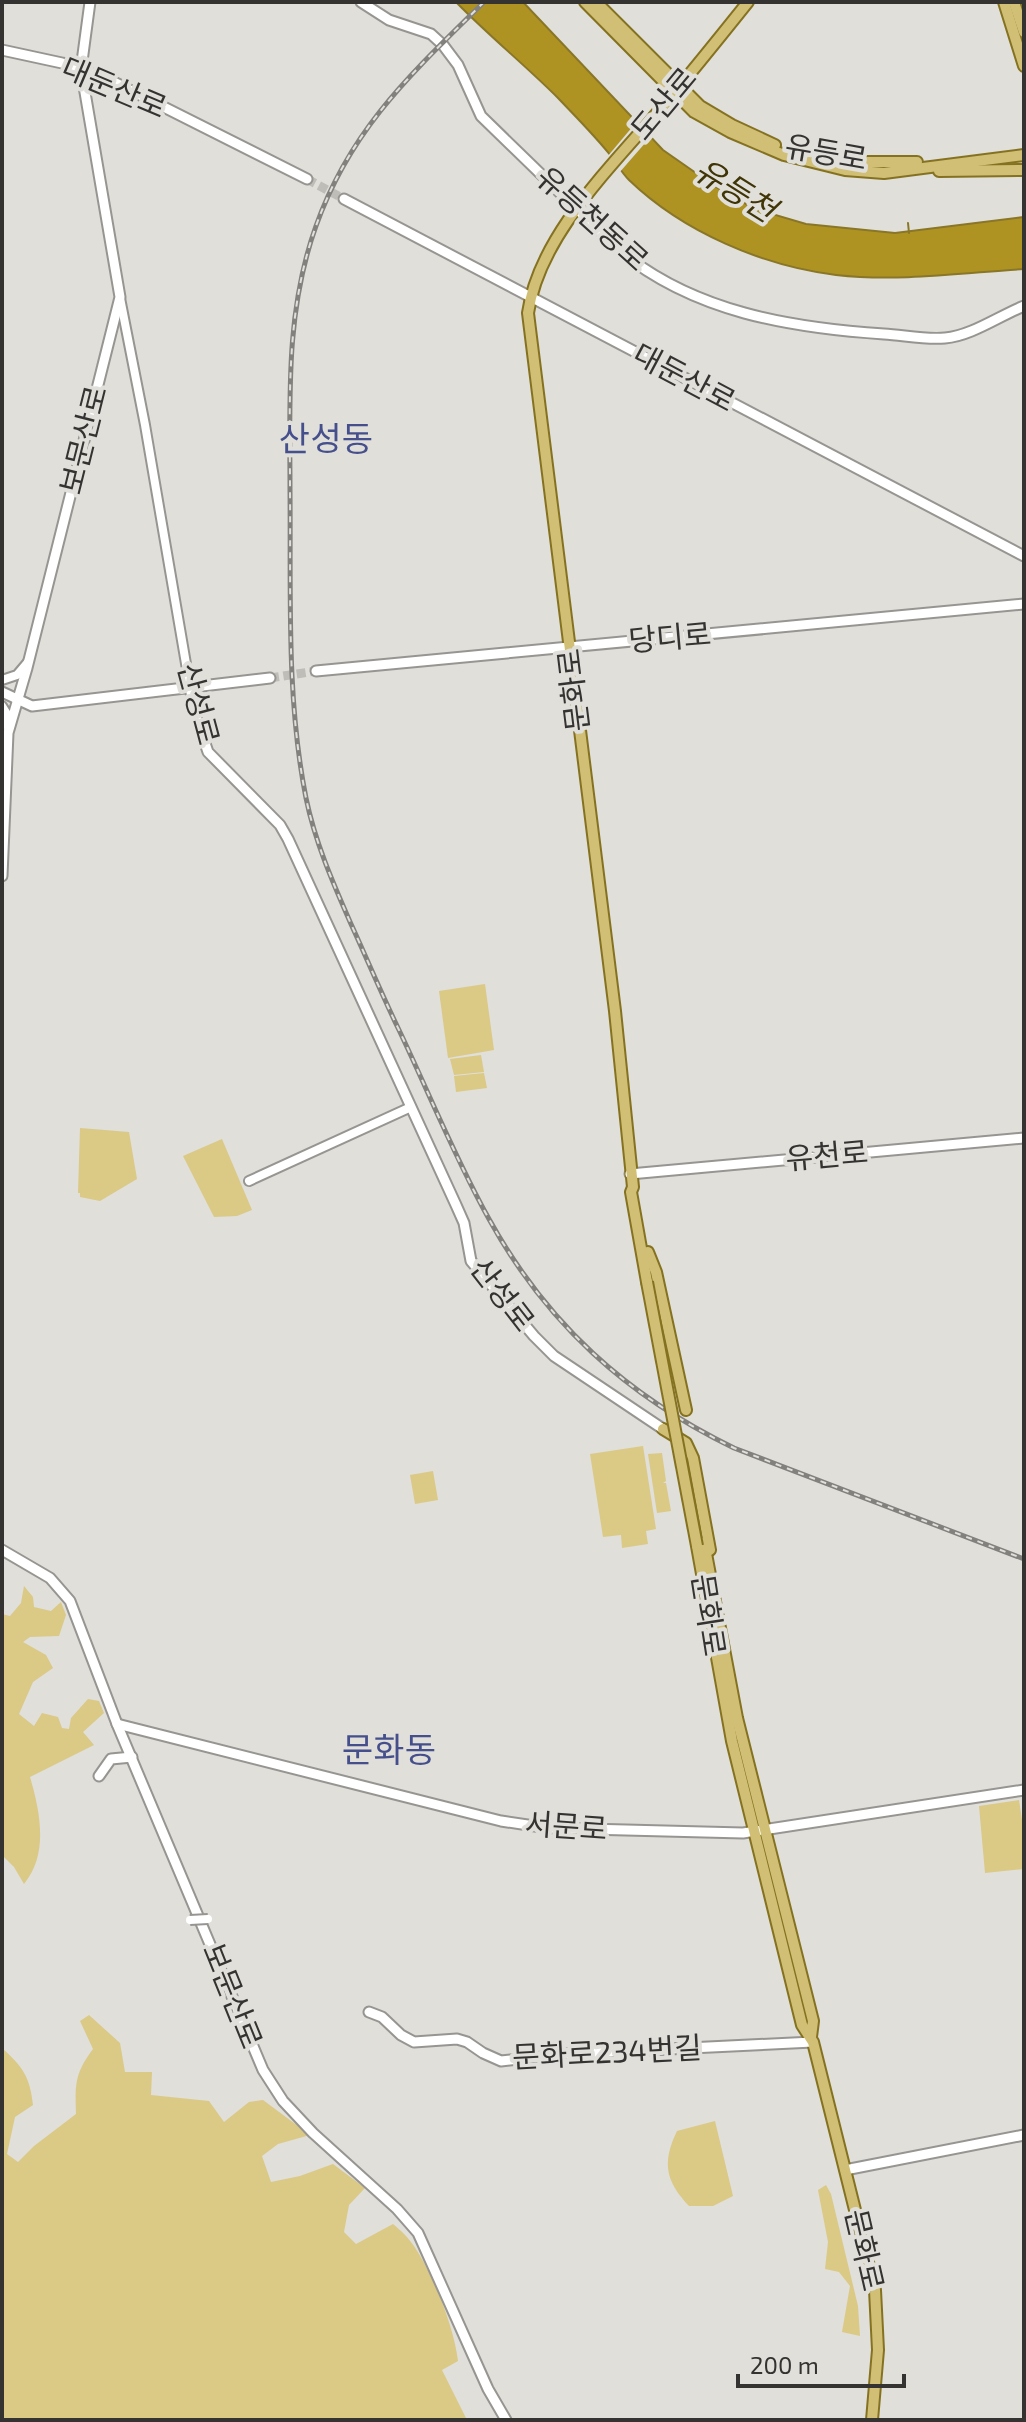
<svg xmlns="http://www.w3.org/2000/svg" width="1026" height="2422" font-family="'Exo 2','Noto Sans KR',sans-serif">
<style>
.green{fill:#dbc986}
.water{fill:#ae9323;stroke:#897627;stroke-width:2}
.pier{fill:#e0dfda}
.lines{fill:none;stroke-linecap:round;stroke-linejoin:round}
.stream{stroke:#897627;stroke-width:2}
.secondary-tunnel{stroke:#bebdb8;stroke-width:9;stroke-dasharray:9 4.5;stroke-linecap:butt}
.tertiary-casing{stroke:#979591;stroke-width:12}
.secondary-casing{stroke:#979591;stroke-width:13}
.primary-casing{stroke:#857221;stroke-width:14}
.tertiary{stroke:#fff;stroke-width:8}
.secondary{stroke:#fff;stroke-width:9}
.primary{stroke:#d0bf75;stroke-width:10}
.rail-casing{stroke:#82817e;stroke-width:5}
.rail{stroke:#e0dfda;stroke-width:2;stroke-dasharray:6;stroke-linecap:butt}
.tertiary-bridge-casing{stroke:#979591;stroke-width:12;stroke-linecap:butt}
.primary-bridge-casing{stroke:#857221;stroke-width:14;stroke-linecap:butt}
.tertiary-bridge{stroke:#fff;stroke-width:8}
.primary-bridge{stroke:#d0bf75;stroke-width:10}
.labels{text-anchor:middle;stroke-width:8;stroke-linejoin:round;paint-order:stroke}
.street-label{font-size:30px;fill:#343331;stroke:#e0dfda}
.water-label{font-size:32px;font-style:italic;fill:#403506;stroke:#e0dfda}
.quarter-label{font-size:34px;fill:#454f8c;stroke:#e0dfda}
</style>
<rect width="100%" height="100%" fill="#e0dfda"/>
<g class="green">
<path d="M485,984l9,66 -46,8 -9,-67z"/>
<path d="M481,1055l3,17 -30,3 -4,-16z"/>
<path d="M484,1073l3,15 -31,4 -2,-16z"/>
<path d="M80,1128l49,4 8,47 -37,22 -20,-4v-4h-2z"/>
<path d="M222,1139l30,71 -15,6 -23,1 -31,-61z"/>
<path d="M643,1446l13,83 -10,2 2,13 -26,4 -1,-13 -18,2 -13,-83z"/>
<path d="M662,1453l4,28 -3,2h3l5,28 -14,2 -9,-59z"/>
<path d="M433,1471l5,29 -23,4 -5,-29z"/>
<path d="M24,1586l9,11 1,10 17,4 10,-9 5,13 -7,21 -29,1 -7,5 23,13 7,13 -20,14 -14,32 15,12 8,-13 16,4 4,11 7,1 2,-11 17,-19 11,2 5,12 -21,19 11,13 -64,32c10,34 19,77 -6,107l-10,-17 -12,-12v-241l8,2 11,-13z"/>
<path d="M1019,1800l5,33v36l-39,4 -6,-67z"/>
<path d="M89,2015l31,28 5,29h27l-1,23 58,6 15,21 25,-20 14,-2 47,35 -32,9 -16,12 9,26 29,-6 33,-12 32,24 -16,17 -5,27 12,12 37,-20c6,5 13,11 18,18 21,28 43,85 47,119l-16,9 25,50h-465v-372c21,19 28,29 31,57l-18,12 -8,37 11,8 16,-16 42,-32c-1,-30 -1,-41 17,-65l-13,-28z"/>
<path d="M715,2121l18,75 -20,10h-24c-24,-25 -27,-44 -12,-75z"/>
<path d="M826,2185l5,9 27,112 2,30 -18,-4 8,-46 -11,-14 -14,-3 3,-27 -10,-52z"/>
</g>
<path class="water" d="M456,2h67l140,148 53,37 39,22 51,15 89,9 129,-16v52c-62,4 -126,13 -188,6 -73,-9 -153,-43 -207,-95 -7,-7 -12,-16 -18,-24 -16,-20 -35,-39 -53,-58 -33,-33 -69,-62 -102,-96z"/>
<path class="pier" d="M639,119l14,15 -34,39 -12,-16z"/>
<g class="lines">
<path class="stream" d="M908,223l1,10"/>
<g class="secondary-tunnel">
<path d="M307,179l37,20"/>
<path d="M270,678l46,-7"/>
</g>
<defs>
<g id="tertiary">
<path d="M120,298l25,127 45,262"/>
<path d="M2,680l15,-5 11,-13"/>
<path d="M2,706l5,8 1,14"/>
<path d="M249,1181l162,-74"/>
</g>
<g id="secondary">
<path d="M361,2l28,18 42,14 12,11 15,20 23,51 139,135c74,61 171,77 264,83 19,1 41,6 61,4 26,-2 54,-22 79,-32"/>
<path d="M2,50l60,13 44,15 201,101"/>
<path d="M344,199l680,357"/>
<path d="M316,671l708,-67"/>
<path d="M190,687l5,27 13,38 72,73 8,14 168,366 8,18 7,38 63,75 20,20 109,73"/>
<path d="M2,692l30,14 238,-28"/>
<path d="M2,876l6,-143 19,-65 93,-371 -39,-228 9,-67"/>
<path d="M630,1174l394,-36"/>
<path d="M2,1550l48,28 20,23 47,123 146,346 20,31 30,32 84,76 21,24 70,156 18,31"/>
<path d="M117,1724l384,97 47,7 195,5 281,-43"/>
<path d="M99,1776l12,-17 21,-2"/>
<path d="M369,2012l13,5 19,18 13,7 43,-3 10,3 16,11 18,8 64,-7 248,-12"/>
<path d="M845,2170l179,-35"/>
</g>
<g id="primary">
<path d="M585,2l109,110 36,20 54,23 61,15 39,3 140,-18"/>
<path d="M596,2l104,104 32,19 43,20"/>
<path d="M1004,2l20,64"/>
<path d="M1014,2l10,30"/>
<path d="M813,157l45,5h59"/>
<path d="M939,171l85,-1"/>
<path d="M648,1252l8,20 30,138"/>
<path d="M647,1282l-16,-90 2,-5 -18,-176 -87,-698c11,-78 86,-149 135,-207 29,-34 57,-69 85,-104"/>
<path d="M663,1429l23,14 7,15 17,92"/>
<path d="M704,1543l33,175 76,303 -2,16"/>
<path d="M697,1546l35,195 70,284 11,17 62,248 3,60 -6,70"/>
</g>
</defs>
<use href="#tertiary" class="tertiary-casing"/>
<use href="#secondary" class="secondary-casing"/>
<use href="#primary" class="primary-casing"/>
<use href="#tertiary" class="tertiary"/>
<use href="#secondary" class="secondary"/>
<use href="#primary" class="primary"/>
<defs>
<path id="rail" d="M484,2c-72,71 -133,126 -168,224 -31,86 -26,175 -26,264 1,102 -4,208 16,308 9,44 27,85 45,126 16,35 31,71 48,106 30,63 56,128 90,189 58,105 138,177 245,229l290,111"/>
</defs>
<use href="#rail" class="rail-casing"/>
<use href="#rail" class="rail"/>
<defs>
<path id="tertiary-bridge" d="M190,1920l18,-1"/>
<path id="primary-bridge" d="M647,1282l50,264"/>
</defs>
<use href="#tertiary-bridge" class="tertiary-bridge-casing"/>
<use href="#primary-bridge" class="primary-bridge-casing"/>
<use href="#tertiary-bridge" class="tertiary-bridge"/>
<use href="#primary-bridge" class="primary-bridge"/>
</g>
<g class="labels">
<g class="street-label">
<text transform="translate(114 88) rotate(23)" y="10">대둔산로</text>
<text transform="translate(664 104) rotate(-50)" y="10">도산로</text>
<text transform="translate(826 153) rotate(10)" y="10">유등로</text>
<text transform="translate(592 219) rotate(42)" y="10">유등천동로</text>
<text transform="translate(684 378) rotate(28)" y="10">대둔산로</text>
<text transform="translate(84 440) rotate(-76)" y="10">보문산로</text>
<text transform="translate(670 638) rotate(-5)" y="10">당디로</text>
<text transform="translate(574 690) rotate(-97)" y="10">문화로</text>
<text transform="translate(198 704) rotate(75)" y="10">산성로</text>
<text transform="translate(827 1156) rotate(-5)" y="10">유천로</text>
<text transform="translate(502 1295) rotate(52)" y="10">산성로</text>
<text transform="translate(708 1615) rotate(81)" y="10">문화로</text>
<text transform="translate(566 1827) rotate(4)" y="10">서문로</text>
<text transform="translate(232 1996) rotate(68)" y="10">보문산로</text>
<text transform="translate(607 2053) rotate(-3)" y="10">문화로234번길</text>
<text transform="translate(864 2250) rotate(77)" y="10">문화로</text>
</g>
<g class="water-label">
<text transform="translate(735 190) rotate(32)" y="11">유등천</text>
</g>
<g class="quarter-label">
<text x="326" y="451">산성동</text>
<text x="389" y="1762">문화동</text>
</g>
</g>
<rect width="1026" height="2422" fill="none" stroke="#343331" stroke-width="8"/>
<path d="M738 2374v12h166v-12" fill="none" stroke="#343331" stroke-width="4"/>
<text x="750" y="2374" font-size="24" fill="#343331" stroke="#e0dfda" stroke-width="6" paint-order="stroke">200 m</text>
</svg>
